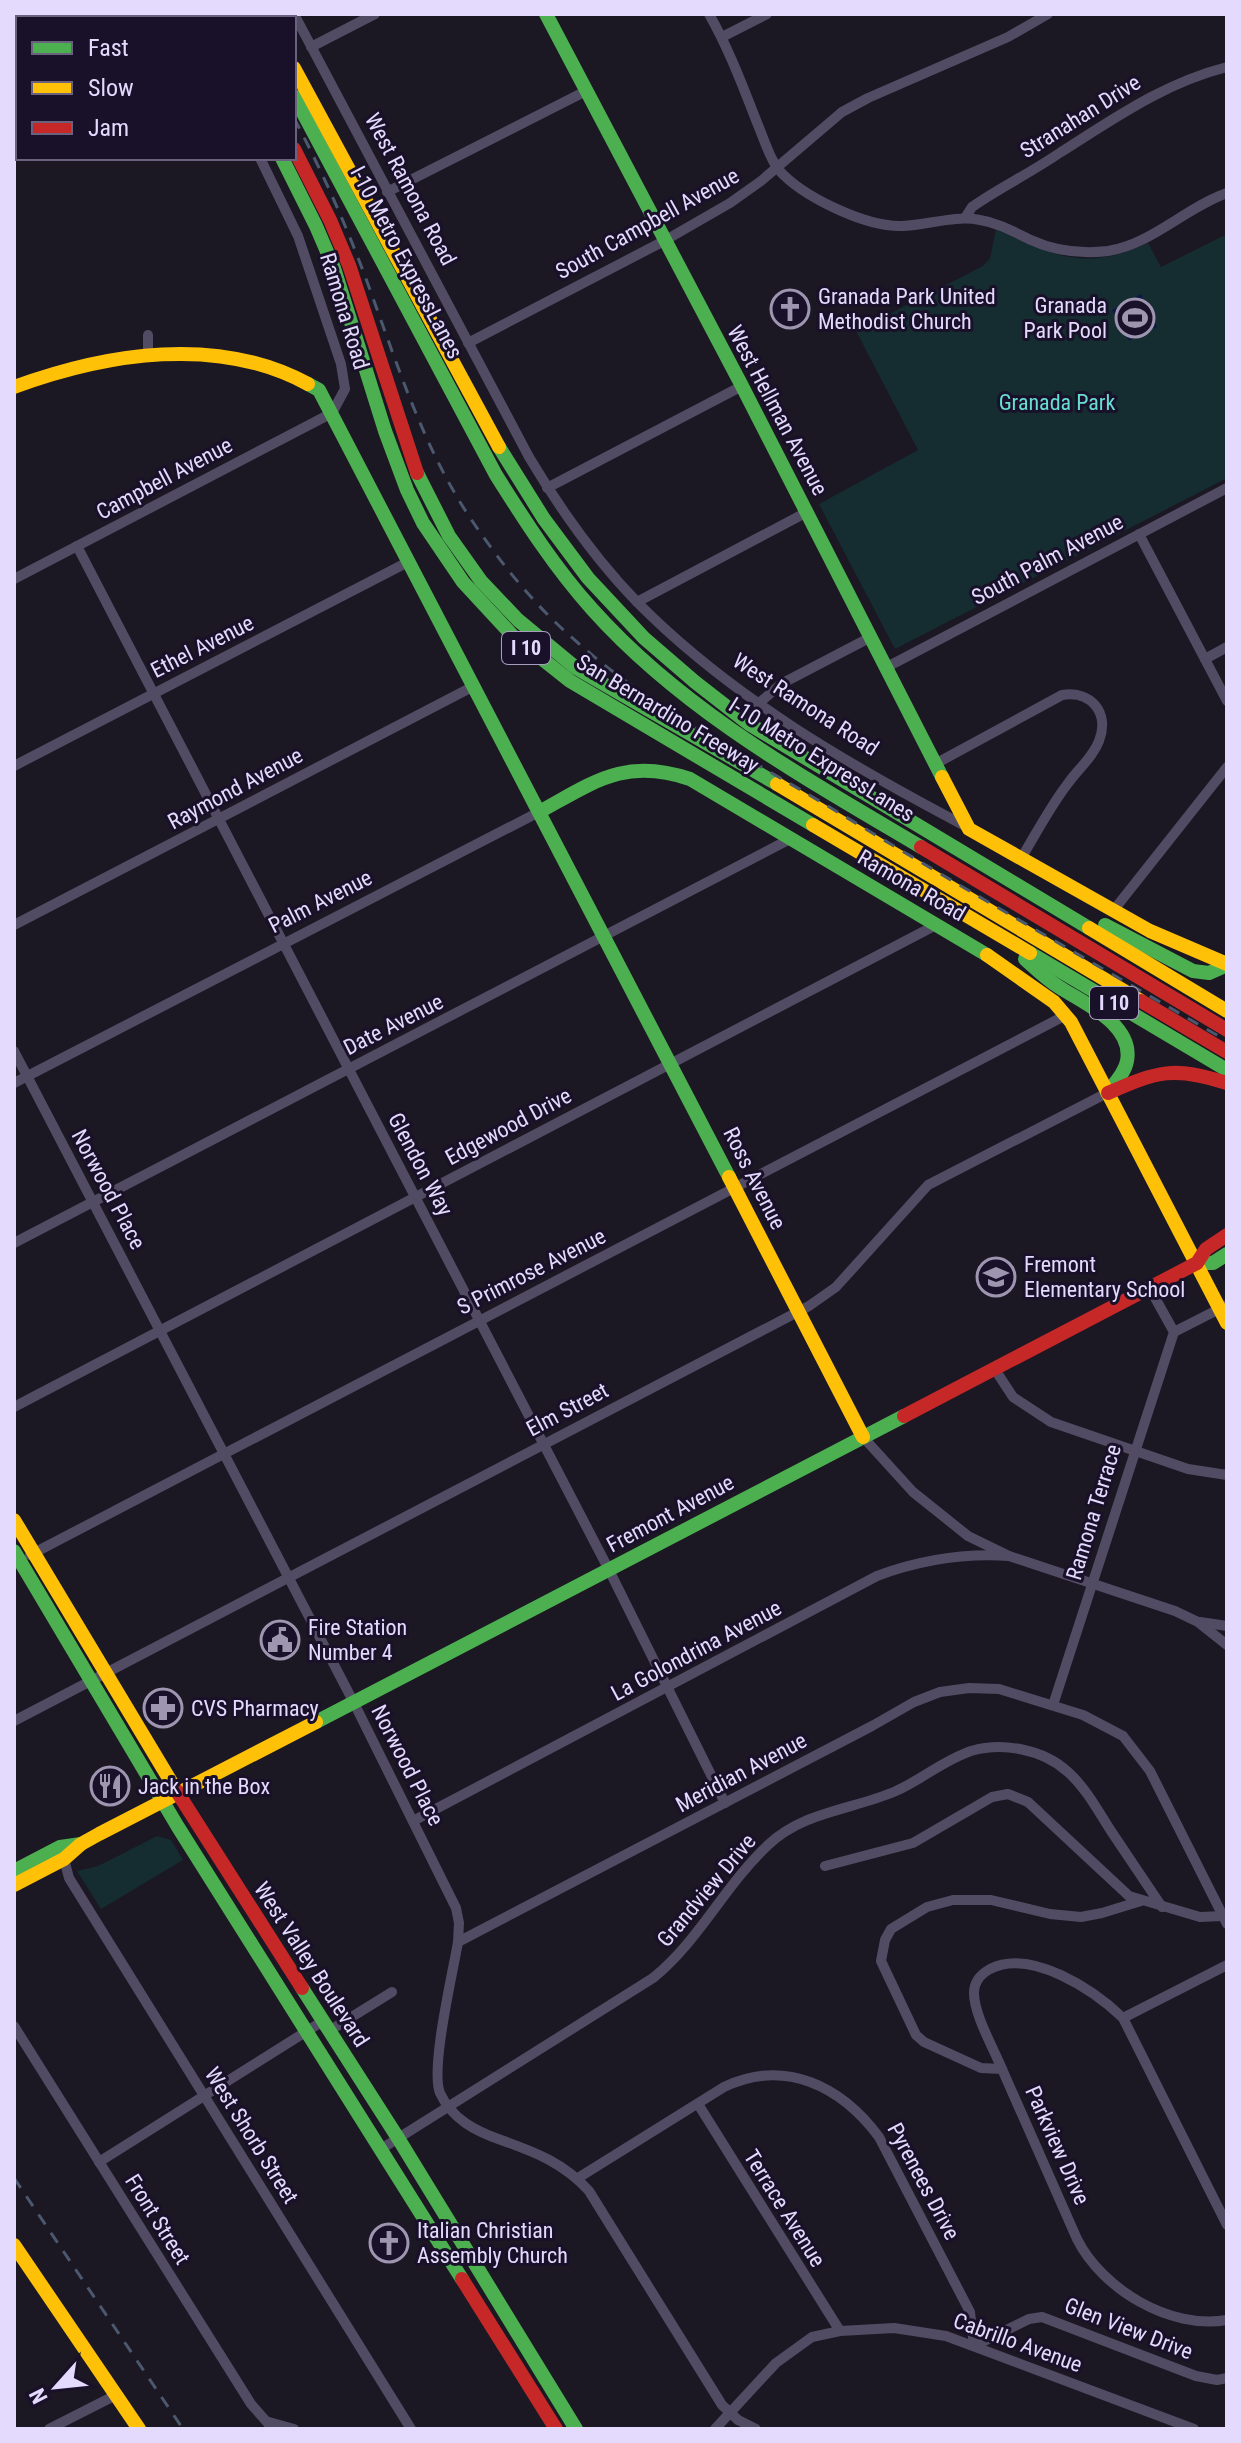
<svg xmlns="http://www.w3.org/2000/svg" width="1241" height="2443" font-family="'Roboto Condensed',sans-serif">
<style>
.green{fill:#152c31}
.water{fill:#0e1844}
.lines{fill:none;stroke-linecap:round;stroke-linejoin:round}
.street{stroke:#514c64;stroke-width:10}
.fast{stroke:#4caf50;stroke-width:14}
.slow{stroke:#ffc107;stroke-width:14}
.jam{stroke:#c62828;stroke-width:14}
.rail{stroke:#4b586d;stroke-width:3;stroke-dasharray:12 10;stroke-linecap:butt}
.labels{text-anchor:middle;stroke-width:6;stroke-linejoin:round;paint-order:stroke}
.shield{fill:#191129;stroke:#a79ebe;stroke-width:2}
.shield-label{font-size:20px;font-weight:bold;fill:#e4dafe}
.street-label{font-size:22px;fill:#e4dafe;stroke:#191129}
.poi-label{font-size:22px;fill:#e4dafe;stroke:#191129;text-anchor:start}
.park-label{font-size:22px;fill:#67ddd4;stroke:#191129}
</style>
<rect width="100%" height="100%" fill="#1b1723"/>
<g class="green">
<path d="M996,229c58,27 89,43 152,14l13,24 66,-33v244l-332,171 -76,-145 99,-54 -62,-119 127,-65 7,-8z"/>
<path d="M157,1836l14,4 12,20 -82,49 -24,-38 21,-5z"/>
</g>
<path class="water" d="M1141,294l16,33 -28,14 -17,-31z"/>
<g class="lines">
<g class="street">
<path d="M185,14l2,4"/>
<path d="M294,14l235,443c31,52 67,103 109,146 94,95 213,163 331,225"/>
<path d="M709,14c20,35 34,73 49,111 6,14 11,32 20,44 24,28 88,58 124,57 27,-1 52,-11 78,-6 19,3 34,12 51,20 24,11 51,14 77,11 44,-7 77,-43 119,-58"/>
<path d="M722,37l45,-23"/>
<path d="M311,47l64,-33"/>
<path d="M387,192l199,-101"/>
<path d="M965,218l7,-11 9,-6c26,-17 54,-31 80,-49 54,-34 103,-69 166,-85"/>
<path d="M468,343l196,-102 66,-38 31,-22 81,-69 26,-14 140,-61 40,-23"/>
<path d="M148,354v-19"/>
<path d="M547,488l195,-102"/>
<path d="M1139,534l88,167"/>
<path d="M77,546l532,1024 116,233"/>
<path d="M14,579l318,-166 13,-24 -4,-25 -43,-128 -38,-78"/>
<path d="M637,602l170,-90"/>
<path d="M1205,659l22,-12"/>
<path d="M887,667l340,-179"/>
<path d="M758,704l23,-20 90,-47"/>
<path d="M937,763l125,-68c29,-5 48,18 37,46 -6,16 -20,27 -30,41 -18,23 -32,50 -47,75"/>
<path d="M14,766l394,-204"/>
<path d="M1113,911l114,-144"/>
<path d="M14,925l460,-239"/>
<path d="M14,1051l340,652 102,205 3,15 -1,19c-5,30 -28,127 -18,151 12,26 35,38 61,47 34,12 63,23 88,51l133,214 16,15 18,9"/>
<path d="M14,1083l525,-271"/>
<path d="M14,1243l776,-404"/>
<path d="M1174,1332l53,-27"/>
<path d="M994,1368l19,29 38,25 137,47 39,6"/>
<path d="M14,1407l922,-482"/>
<path d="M863,1437l50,55 55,44 41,20 166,55 23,11 29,23"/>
<path d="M30,1555l1036,-540"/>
<path d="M1200,1622l27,4"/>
<path d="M1053,1705l121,-373 -25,-45"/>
<path d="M14,1721l795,-415 27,-19 92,-102 179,-92"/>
<path d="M413,1821l464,-245c43,-16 85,-23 132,-20"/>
<path d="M64,1859l5,19 342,551"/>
<path d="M825,1866l88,-23 79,-46 16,-3 20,8 101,94 71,21 23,-1"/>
<path d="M1141,1901l-39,12 -21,4 -31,-3 -59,-14h-38l-26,7 -36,22 -6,11 -4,21 35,74 8,7 57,26 21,1 75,170c25,50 93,91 150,81"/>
<path d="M458,1942l414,-216 42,-24 26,-10 29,-4 30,1 84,26 40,21 27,35 77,153"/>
<path d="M1123,2018l104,207"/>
<path d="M14,2026l237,378 22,25"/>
<path d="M329,2031l63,-39"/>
<path d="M1002,2069c-8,-20 -28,-54 -28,-76 0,-11 7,-19 16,-24 41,-21 104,21 133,49l104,-53"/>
<path d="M698,2104l142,227"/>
<path d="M381,2149l272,-171c46,-37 72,-93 115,-133 36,-34 84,-35 128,-54 25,-11 48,-31 75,-40 32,-9 72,-2 97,21 18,16 30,39 43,59 17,25 34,51 51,76"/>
<path d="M99,2162l224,-141"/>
<path d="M578,2178l146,-91c61,-29 117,-1 155,50l91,175 4,34 55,-27 13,-2 154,59 21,4 10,-2"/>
<path d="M269,2422l25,7"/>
<path d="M49,2429l67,-34"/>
<path d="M715,2429l61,-66 36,-26 28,-6 54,-3 52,8 248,93"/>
</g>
<g class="fast">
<path d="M207,14l2,4"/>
<path d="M223,14l3,4"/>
<path d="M251,14l2,4"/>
<path d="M265,14l2,4"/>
<path d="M546,14l196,372 200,391"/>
<path d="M294,96l202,379c29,46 59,93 96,134 91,102 213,169 329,238"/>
<path d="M282,158l34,68 18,42 51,163 22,59 16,33 40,59 49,53 58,46 243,144"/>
<path d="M308,384l11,6 410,787"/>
<path d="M499,447l45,72 44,59 56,60 51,44 54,42 340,204"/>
<path d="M417,473l32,63 32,45 37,39 58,48 201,116"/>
<path d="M539,812c55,-30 86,-55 151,-33l297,176"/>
<path d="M1105,925l88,46 16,2 18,-8"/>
<path d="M1030,953l197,117"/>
<path d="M1025,959c11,10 21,20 34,28 24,16 75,37 68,74 -2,12 -13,23 -20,32"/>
<path d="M1197,1263h16l14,-9"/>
<path d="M14,1551l164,276 284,452"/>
<path d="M316,1722l588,-306"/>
<path d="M14,1871l46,-24 21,-3"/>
<path d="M302,1988l96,150 178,291"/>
</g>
<g class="slow">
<path d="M294,68l205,379"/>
<path d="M14,387c93,-34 204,-52 294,-3"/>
<path d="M942,777l27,52 181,102 77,33"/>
<path d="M777,784l364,217"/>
<path d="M813,825l217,128"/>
<path d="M1089,928l138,83"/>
<path d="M987,955l67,47 17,20 156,301"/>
<path d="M729,1177l134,260"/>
<path d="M14,1520l162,270"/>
<path d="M14,1885l50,-26 17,-15 18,-10 217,-112"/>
<path d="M14,2245l125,184"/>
</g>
<g class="jam">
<path d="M294,149l36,71 19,45 68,208"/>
<path d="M921,847l306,183"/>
<path d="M1141,1001l86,51"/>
<path d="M1108,1093c50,-22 66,-27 119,-10"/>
<path d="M904,1416l293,-153 9,-14 21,-14"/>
<path d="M176,1790l126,198"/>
<path d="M462,2279l94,150"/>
</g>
<g class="rail">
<path d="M239,14l2,4"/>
<path d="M294,118c29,55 54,111 75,169 30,82 56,166 106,238 26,38 58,78 93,109 77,71 174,120 263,174 131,80 264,156 396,233"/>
<path d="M14,2178l169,251"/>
</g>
</g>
<defs>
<symbol id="church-ring" viewBox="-11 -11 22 22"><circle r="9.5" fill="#191129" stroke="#9e96b1" stroke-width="1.5"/><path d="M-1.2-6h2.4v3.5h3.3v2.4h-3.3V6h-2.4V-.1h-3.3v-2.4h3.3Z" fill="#9e96b1"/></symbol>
<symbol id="stadium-ring" viewBox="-11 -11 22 22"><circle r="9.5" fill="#191129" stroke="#9e96b1" stroke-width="1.5"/><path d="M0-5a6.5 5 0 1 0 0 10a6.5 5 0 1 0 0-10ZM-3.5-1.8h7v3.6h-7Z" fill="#9e96b1"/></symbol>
<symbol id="school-ring" viewBox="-11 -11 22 22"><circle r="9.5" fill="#191129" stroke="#9e96b1" stroke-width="1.5"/><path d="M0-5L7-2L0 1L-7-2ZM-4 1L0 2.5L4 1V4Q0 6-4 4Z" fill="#9e96b1"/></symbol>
<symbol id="civic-ring" viewBox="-11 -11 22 22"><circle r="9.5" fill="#191129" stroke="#9e96b1" stroke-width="1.5"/><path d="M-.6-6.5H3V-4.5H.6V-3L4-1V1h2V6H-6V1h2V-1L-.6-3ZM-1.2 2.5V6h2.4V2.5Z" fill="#9e96b1"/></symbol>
<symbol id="pharmacy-ring" viewBox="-11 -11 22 22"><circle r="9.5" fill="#191129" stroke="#9e96b1" stroke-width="1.5"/><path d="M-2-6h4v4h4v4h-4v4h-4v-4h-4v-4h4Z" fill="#9e96b1"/></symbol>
<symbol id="restaurant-ring" viewBox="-11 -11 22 22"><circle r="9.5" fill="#191129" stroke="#9e96b1" stroke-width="1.5"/><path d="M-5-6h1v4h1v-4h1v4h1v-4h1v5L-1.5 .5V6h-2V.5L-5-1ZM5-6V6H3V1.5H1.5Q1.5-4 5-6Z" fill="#9e96b1"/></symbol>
</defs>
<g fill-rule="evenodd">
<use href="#church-ring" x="768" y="287" width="44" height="44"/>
<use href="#stadium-ring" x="1113" y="296" width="44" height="44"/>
<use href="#school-ring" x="974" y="1255" width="44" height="44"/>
<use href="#civic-ring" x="258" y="1618" width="44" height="44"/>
<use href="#pharmacy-ring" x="141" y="1686" width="44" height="44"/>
<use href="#restaurant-ring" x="88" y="1764" width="44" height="44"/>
<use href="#church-ring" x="367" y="2221" width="44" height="44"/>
</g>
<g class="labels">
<g class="shield">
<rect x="502" y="632" width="48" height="32" rx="6"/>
<rect x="1090" y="987" width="48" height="32" rx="6"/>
</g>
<g class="shield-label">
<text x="526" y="655">I 10</text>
<text x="1114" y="1010">I 10</text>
</g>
<g class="street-label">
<text transform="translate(1080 116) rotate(-32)" y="8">Stranahan Drive</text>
<text transform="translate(411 189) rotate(62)" y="8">West Ramona Road</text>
<text transform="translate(647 223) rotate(-29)" y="8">South Campbell Avenue</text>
<text transform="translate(407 262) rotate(62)" y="8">I-10 Metro ExpressLanes</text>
<text transform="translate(345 311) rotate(73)" y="8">Ramona Road</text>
<text transform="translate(778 410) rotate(62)" y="8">West Hellman Avenue</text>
<text transform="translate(164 478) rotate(-28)" y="8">Campbell Avenue</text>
<text transform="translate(1047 559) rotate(-28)" y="8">South Palm Avenue</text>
<text transform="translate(202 646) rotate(-27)" y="8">Ethel Avenue</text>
<text transform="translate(806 704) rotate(33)" y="8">West Ramona Road</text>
<text transform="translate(668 713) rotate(31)" y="8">San Bernardino Freeway</text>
<text transform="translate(822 759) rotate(32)" y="8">I-10 Metro ExpressLanes</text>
<text transform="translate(235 788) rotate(-28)" y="8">Raymond Avenue</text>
<text transform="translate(912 885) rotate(30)" y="8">Ramona Road</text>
<text transform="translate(320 901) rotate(-27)" y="8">Palm Avenue</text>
<text transform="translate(393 1024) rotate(-27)" y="8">Date Avenue</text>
<text transform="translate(508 1126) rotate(-28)" y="8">Edgewood Drive</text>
<text transform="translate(421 1164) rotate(62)" y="8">Glendon Way</text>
<text transform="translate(755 1178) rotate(63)" y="8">Ross Avenue</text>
<text transform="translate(109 1189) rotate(62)" y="8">Norwood Place</text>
<text transform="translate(531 1271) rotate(-27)" y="8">S Primrose Avenue</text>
<text transform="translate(567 1409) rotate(-28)" y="8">Elm Street</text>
<text transform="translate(1093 1512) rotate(-73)" y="8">Ramona Terrace</text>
<text transform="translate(670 1513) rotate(-28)" y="8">Fremont Avenue</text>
<text transform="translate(696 1650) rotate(-28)" y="8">La Golondrina Avenue</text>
<text transform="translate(408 1765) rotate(63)" y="8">Norwood Place</text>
<text transform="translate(741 1772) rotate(-28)" y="8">Meridian Avenue</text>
<text transform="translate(706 1890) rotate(-50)" y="8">Grandview Drive</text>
<text transform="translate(312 1964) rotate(57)" y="8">West Valley Boulevard</text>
<text transform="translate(252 2135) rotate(58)" y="8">West Shorb Street</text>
<text transform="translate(1058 2145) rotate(66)" y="8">Parkview Drive</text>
<text transform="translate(924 2181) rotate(62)" y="8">Pyrenees Drive</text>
<text transform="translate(785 2208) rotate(58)" y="8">Terrace Avenue</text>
<text transform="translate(158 2219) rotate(58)" y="8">Front Street</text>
<text transform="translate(1129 2328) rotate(21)" y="8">Glen View Drive</text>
<text transform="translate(1018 2342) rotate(20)" y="8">Cabrillo Avenue</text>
</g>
<g class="poi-label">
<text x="818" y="304">Granada Park United<tspan x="818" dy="25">Methodist Church</tspan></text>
<text x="1107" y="313" text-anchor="end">Granada<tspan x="1107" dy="25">Park Pool</tspan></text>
<text x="1024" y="1272">Fremont<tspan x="1024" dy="25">Elementary School</tspan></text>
<text x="308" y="1635">Fire Station<tspan x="308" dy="25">Number 4</tspan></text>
<text x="191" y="1716">CVS Pharmacy</text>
<text x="138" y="1794">Jack in the Box</text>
<text x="417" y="2238">Italian Christian<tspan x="417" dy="25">Assembly Church</tspan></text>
</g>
<g class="park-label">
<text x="1057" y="410">Granada Park</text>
</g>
</g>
<rect width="1241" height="2443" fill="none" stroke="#e4dafe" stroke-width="32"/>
<rect x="16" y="16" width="280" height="144" fill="#191129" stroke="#6a617e" stroke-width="2"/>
<rect x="32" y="42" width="40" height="12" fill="#4caf50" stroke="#6a617e" stroke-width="2"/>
<text x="88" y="56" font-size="24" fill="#e4dafe">Fast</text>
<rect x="32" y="82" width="40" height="12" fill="#ffc107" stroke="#6a617e" stroke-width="2"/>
<text x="88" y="96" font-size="24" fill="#e4dafe">Slow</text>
<rect x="32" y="122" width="40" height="12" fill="#c62828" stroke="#6a617e" stroke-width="2"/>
<text x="88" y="136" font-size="24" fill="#e4dafe">Jam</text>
<g transform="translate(56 2387) rotate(243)" stroke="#191129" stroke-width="6" paint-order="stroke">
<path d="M0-6L14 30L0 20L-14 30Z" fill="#e4dafe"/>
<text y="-12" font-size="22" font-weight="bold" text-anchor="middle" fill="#e4dafe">N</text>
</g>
</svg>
